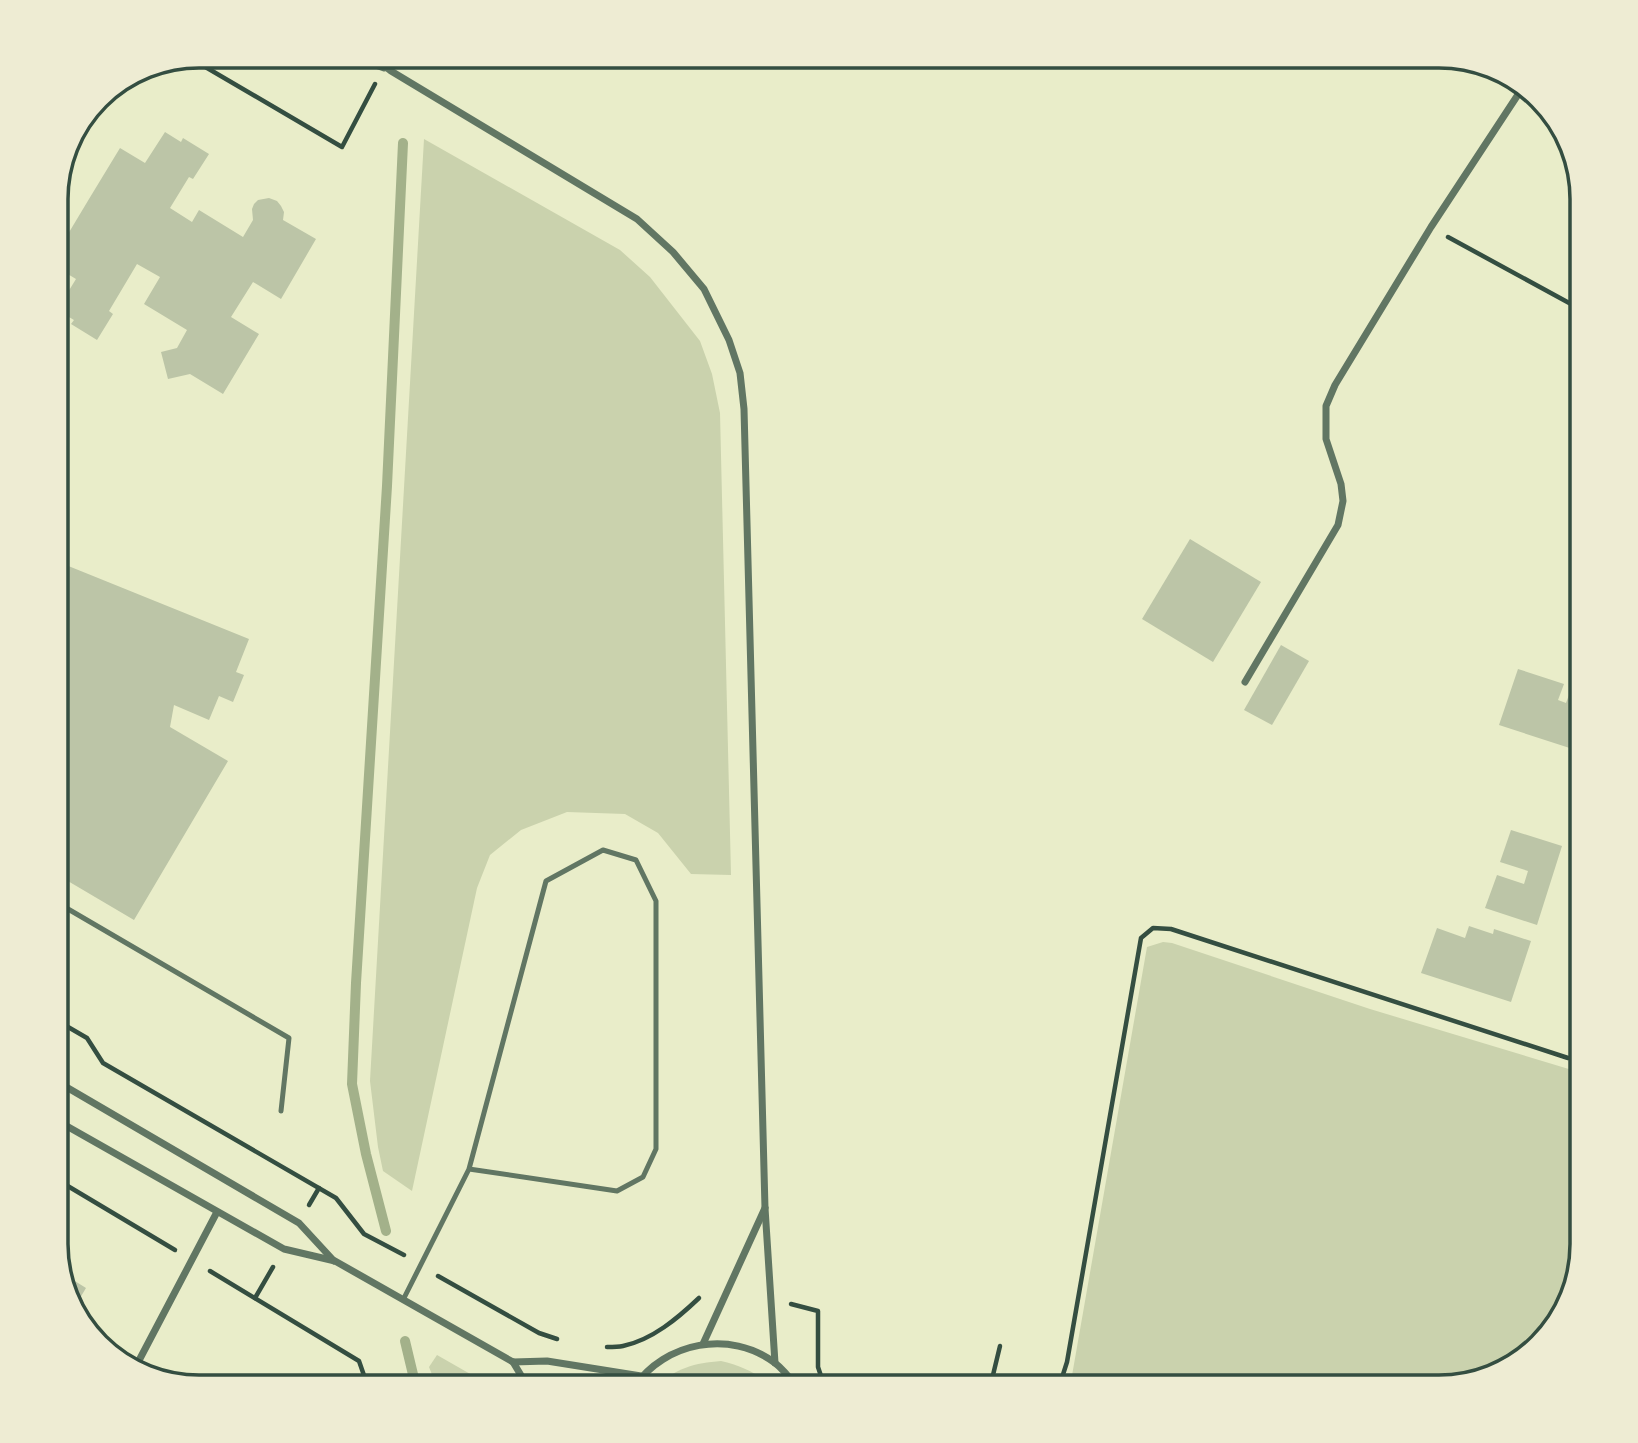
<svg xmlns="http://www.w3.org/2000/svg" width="1638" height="1443" font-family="Cabin,sans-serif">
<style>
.green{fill:#cad2ad}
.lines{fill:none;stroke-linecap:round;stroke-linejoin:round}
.stream{stroke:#a3b18a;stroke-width:10}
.building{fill:#bcc5a7}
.path{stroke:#344e41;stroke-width:4.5}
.service{stroke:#617663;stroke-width:5}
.minor{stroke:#617663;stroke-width:7}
.rim{fill:none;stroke:#344e41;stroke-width:3.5}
</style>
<rect width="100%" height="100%" fill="#e9edc9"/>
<g class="green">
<path d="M424,139l196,111 30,27 50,64 12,33 8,39 11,462 -40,-1 -33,-41 -33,-19 -58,-2 -46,18 -31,25 -13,33 -65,303 -29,-20 -5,-24 -8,-66z"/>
<path d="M1163,942l9,1 198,66 212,64v180l-11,46 -31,46 -46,31 -55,11h-369l77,-440z"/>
<path d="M437,1355l56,32h-56l-8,-20z"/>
<path d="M721,1361c21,5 36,12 52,26h-117c19,-19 39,-24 65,-26z"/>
</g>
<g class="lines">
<g class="stream">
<path d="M386,1231l-20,-77 -14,-70 4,-101 31,-497 16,-343"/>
<path d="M405,1341l11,46"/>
</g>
</g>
<g class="building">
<path d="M80,123l8,5 -27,47 10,-40z"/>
<path d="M165,132l16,10 2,-4 26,16 -16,25 -4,-2 -19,31 22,14 7,-12 44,27 10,-17 -1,-11 2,-5 4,-4 11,-2 8,3 4,5 3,6 -1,8 33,19 -35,60 -28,-17 -22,35 28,17 -36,60 -33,-20 -22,5 -7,-27 16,-4 10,-18 -43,-26 16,-27 -23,-13 -28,47 4,3 -16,26 -26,-16 3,-4 -17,-10 19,-31 -20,-12v-13l33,-55 31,-51 25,15z"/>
<path d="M1190,539l71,43 -48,80 -71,-43z"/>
<path d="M56,561l193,78 -13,33 8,3 -11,27 -14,-6 -10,24 -35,-15 -4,22 58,34 -94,159 -78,-46z"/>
<path d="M1281,645l28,16 -37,64 -28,-15z"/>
<path d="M1518,669l46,15 -6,16 8,3 6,-16 10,3v62l-83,-27z"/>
<path d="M1511,830l51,16 -25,79 -52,-17 12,-33 27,9 4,-13 -28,-9z"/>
<path d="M1469,926l24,8 1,-5 37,12 -20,61 -90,-29 16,-45 28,10z"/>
<path d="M62,1273l24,15 -12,20 2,1 -2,3 -3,-5z"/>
<path d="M231,1374l23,13h-31z"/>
</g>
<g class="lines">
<g class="path">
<path d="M190,58l152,89 33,-63"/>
<path d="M1448,237l134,73"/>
<path d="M56,1020l31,18 16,25 233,135 28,36 40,21"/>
<path d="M56,1179l119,71"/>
<path d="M309,1205l10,-17"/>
<path d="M210,1271l149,90 9,26"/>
<path d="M438,1276l101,57 18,6"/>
<path d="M255,1298l18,-31"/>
<path d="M791,1304l27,7v56l3,9 8,11"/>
<path d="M607,1347c5,0 11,0 16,-1 29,-6 55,-28 76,-48"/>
<path d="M976,1387l17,-12 7,-29"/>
<path d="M1059,1387l8,-25 74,-424 12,-10 18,1 397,129"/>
</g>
<g class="service">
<path d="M56,902l233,136 -8,73"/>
<path d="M1580,1041l2,-7"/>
<path d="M403,1300l66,-131 148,22 26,-14 13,-28v-248l-20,-41 -33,-10 -57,31 -77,288"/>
</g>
<g class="minor">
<path d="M350,56l34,12"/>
<path d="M372,56l19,15 246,148 36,33 31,37 25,51 11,33 4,36 21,799 10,155"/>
<path d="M1245,682l93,-157 5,-24 -2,-17 -15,-45v-33l9,-21 96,-158 92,-140"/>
<path d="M56,1081l243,142 35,38"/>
<path d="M56,1120l228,129 51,12 178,101 34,-1 94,15"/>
<path d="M703,1344l62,-136"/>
<path d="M513,1362l15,25"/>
<path d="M134,1370l83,-158"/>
<path d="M634,1387c31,-45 96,-58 141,-24 8,6 15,15 22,24"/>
</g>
</g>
<path d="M0 0H1638V1443H0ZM199 68H1439A131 131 0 0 1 1570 199V1244A131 131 0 0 1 1439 1375H199A131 131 0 0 1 68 1244V199A131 131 0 0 1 199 68Z" fill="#eeecd3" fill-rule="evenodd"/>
<path class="rim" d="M199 68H1439A131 131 0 0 1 1570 199V1244A131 131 0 0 1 1439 1375H199A131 131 0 0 1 68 1244V199A131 131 0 0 1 199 68Z"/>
</svg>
